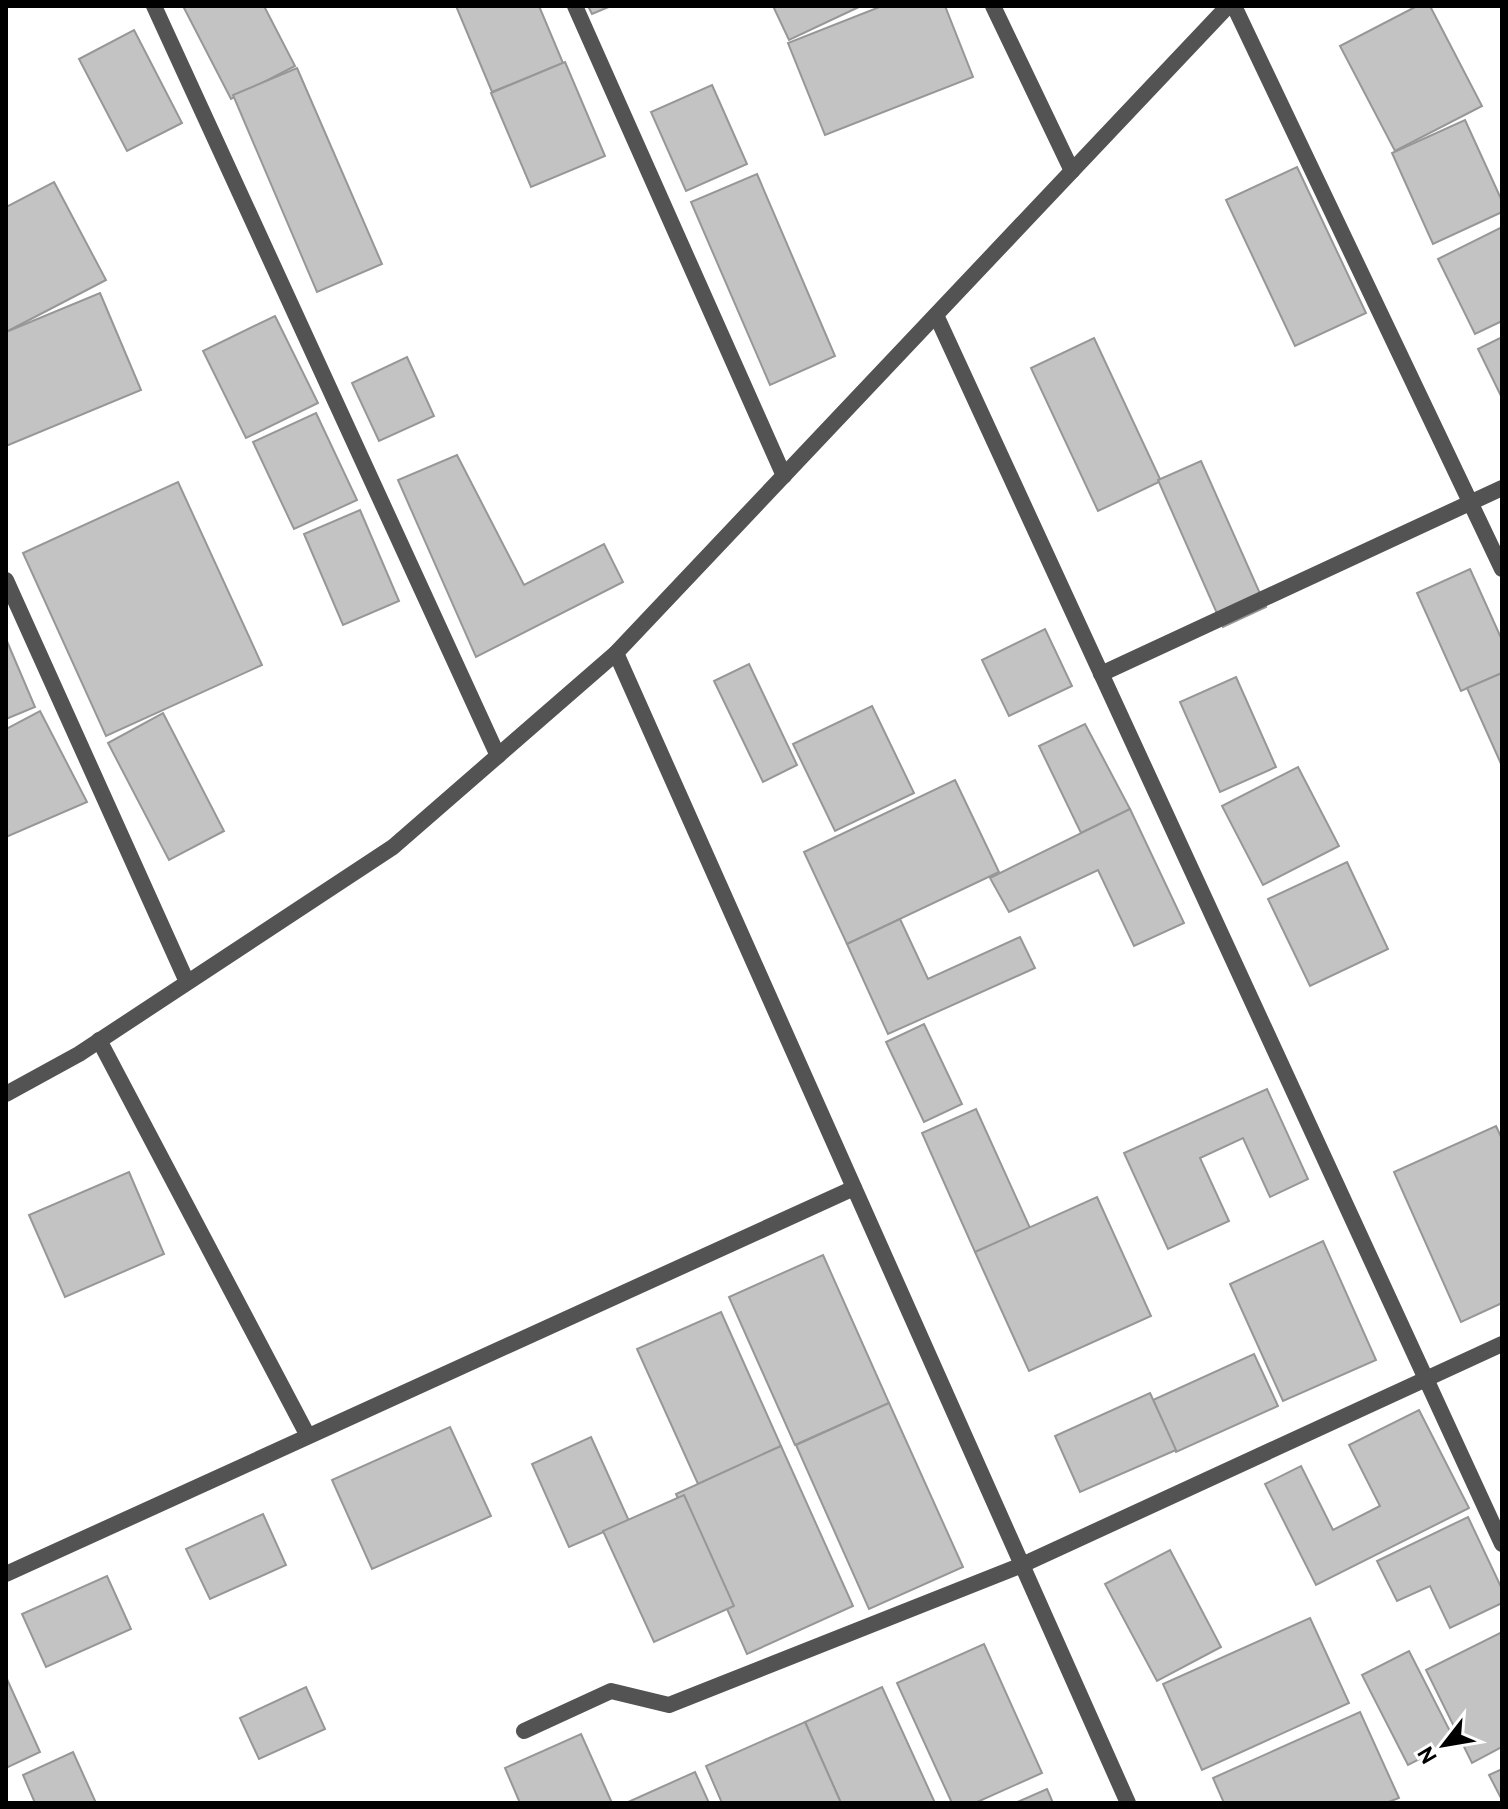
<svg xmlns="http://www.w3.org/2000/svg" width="1508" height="1809" font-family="Overpass,sans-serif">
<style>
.building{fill:#c3c3c3;stroke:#979797;stroke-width:2}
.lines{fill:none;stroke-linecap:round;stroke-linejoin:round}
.service{stroke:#535353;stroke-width:16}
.minor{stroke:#535353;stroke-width:16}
</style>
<rect width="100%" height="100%" fill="#fff"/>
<g class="building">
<path d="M183,6h81l31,60 -64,33z"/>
<path d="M456,6h83l24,57 -71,29z"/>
<path d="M588,6h23l-19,8z"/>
<path d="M773,6h88l-72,34z"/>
<path d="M882,6h63l28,71 -148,58 -37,-92z"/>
<path d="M1417,6h13l52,100 -87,45 -55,-105z"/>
<path d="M134,30l48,93 -55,28 -48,-92z"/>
<path d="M565,62l40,94 -74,31 -40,-94z"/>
<path d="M297,68l85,196 -65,28 -84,-197z"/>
<path d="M712,85l35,79 -61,27 -35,-79z"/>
<path d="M1465,120l37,81v11l-69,32 -41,-91z"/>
<path d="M1297,167l69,146 -71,33 -69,-146z"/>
<path d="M757,174l78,182 -65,29 -79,-183z"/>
<path d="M54,182l52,98 -100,52v-125z"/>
<path d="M1502,227v94l-27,13 -37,-75z"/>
<path d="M100,293l41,97 -135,56v-114z"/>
<path d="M275,316l43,87 -72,35 -43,-87z"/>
<path d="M1502,337v61l-24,-49z"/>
<path d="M1094,338l67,143 -63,30 -67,-143z"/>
<path d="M407,357l27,59 -55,25 -27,-58z"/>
<path d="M316,413l41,87 -63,29 -41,-87z"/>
<path d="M457,455l67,130 80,-41 19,38 -147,75 -78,-177z"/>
<path d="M1201,461l65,146 -43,20 -65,-147z"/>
<path d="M178,482l84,183 -156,71 -83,-183z"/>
<path d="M360,510l39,91 -56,24 -39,-91z"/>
<path d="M1470,569l32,71v33l-41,18 -44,-98z"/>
<path d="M1045,629l27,57 -63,30 -27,-56z"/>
<path d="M6,639l29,68 -29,12z"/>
<path d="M749,664l48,101 -34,17 -49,-101z"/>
<path d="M1502,673v93l-35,-78z"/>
<path d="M1236,677l40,90 -56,25 -40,-90z"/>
<path d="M872,706l42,87 -79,38 -42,-87z"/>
<path d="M40,711l47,91 -81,35v-108z"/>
<path d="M163,713l61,118 -55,29 -61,-117z"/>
<path d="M1085,724l45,85 -49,24 -42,-87z"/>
<path d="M1298,767l41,79 -76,39 -41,-79z"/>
<path d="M955,780l44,92 -152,72 -43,-92z"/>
<path d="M1130,809l54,114 -50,23 -36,-76 -89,42 -19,-34z"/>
<path d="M1347,862l41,87 -78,37 -42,-87z"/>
<path d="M900,919l28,60 92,-42 15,31 -147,66 -41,-90z"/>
<path d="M924,1024l38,80 -38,18 -38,-80z"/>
<path d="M1267,1089l41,90 -38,18 -27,-59 -43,20 29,63 -61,28 -44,-96z"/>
<path d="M976,1109l54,119 -55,24 -53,-119z"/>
<path d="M1496,1126l6,13v164l-41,19 -67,-150z"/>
<path d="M129,1172l35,82 -99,43 -36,-82z"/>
<path d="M1097,1197l54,119 -122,55 -54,-119z"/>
<path d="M1323,1241l53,119 -93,41 -53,-117z"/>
<path d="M823,1255l66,148 -94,42 -66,-148z"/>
<path d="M721,1312l60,134 -83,38 -61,-135z"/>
<path d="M1254,1354l24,52 -102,46 -23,-52z"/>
<path d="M1150,1393l26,57 -96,42 -25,-56z"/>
<path d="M889,1403l74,164 -94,42 -73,-164z"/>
<path d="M1419,1410l50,98 -153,77 -51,-101 36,-18 32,64 47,-24 -31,-61z"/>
<path d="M450,1427l41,89 -119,53 -40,-89z"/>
<path d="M591,1437l38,84 -60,26 -37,-83z"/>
<path d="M781,1446l72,160 -106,48 -71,-160z"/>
<path d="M684,1495l50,111 -80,36 -51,-111z"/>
<path d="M263,1514l23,51 -76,34 -24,-50z"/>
<path d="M1468,1517l34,72v14l-52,25 -20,-42 -33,15 -20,-40z"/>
<path d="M1170,1550l51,97 -64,34 -52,-97z"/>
<path d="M107,1576l24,53 -85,38 -24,-53z"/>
<path d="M1310,1618l39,85 -147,67 -39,-86z"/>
<path d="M1502,1632v115l-30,16 -46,-93z"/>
<path d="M984,1644l58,129 -67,30h-23l-55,-120z"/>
<path d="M1409,1651l46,90 -47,24 -46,-90z"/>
<path d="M6,1677l34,75 -34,16z"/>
<path d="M306,1687l19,42 -66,30 -19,-41z"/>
<path d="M882,1687l53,116h-94l-36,-81z"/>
<path d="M1360,1712l39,86 -13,5h-162l-11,-25z"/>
<path d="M805,1722l36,81h-119l-16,-37z"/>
<path d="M581,1734l31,69h-92l-15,-35z"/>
<path d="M73,1752l23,51h-61l-12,-28z"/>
<path d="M1502,1769v31l-13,-25z"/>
<path d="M695,1772l14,31h-83z"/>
<path d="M1047,1789l6,14h-38z"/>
</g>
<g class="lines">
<g class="service">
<path d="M154,6l344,750"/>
<path d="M575,6l209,470"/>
<path d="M993,6l79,165"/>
<path d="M6,580l181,402"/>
<path d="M99,1040l209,396"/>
<path d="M6,1574l848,-386"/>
<path d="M524,1731l87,-40 58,14 353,-140"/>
</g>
<g class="minor">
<path d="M1234,6l268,563"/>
<path d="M936,315l566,1229"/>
<path d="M616,653l512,1150"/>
<path d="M1101,674l401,-186"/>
<path d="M6,1094l73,-40 314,-207 223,-194 612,-647"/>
<path d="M1022,1565l480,-221"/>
</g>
</g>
<rect width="1508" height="1809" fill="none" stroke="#000000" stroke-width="16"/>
<g transform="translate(1444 1745) rotate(239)" stroke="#ffffff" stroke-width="6" paint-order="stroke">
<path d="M0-6L14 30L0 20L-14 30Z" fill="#000000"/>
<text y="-12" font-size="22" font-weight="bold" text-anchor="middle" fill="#000000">N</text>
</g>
</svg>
